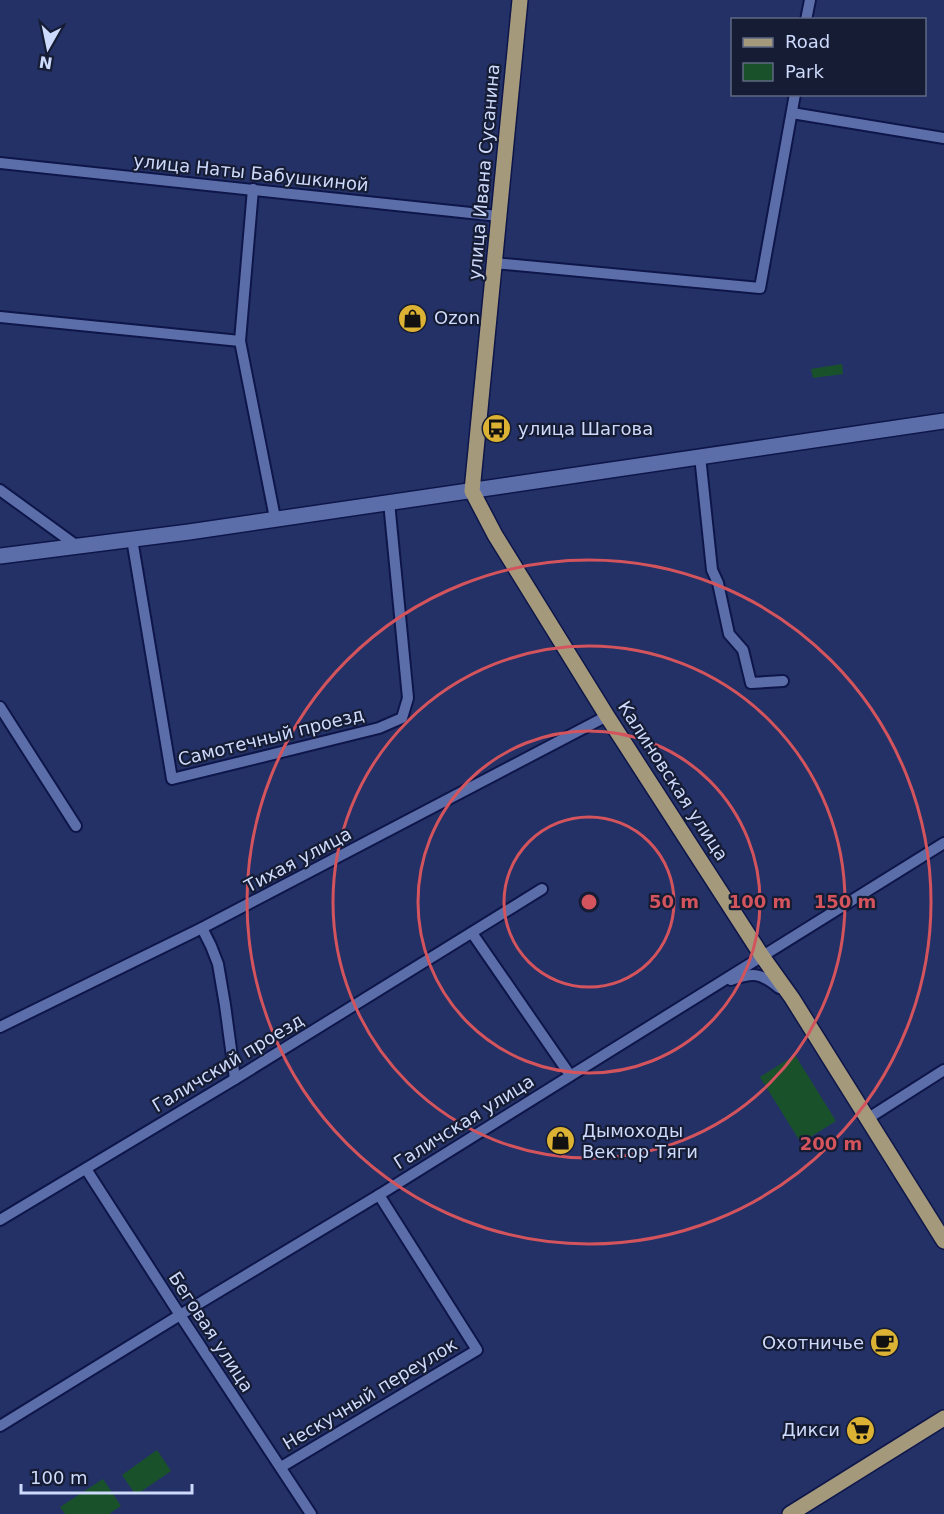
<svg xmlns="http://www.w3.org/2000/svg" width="944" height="1514" font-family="'DejaVu Sans',sans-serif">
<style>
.green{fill:#19522a}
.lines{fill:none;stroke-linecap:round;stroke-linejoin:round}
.minor-casing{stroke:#0e1649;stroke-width:14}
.secondary-casing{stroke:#0e1649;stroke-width:18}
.primary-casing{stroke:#0e1649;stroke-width:18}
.minor{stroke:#5c6ea9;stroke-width:10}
.secondary{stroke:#5c6ea9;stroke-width:15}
.primary{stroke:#a5997c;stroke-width:15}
.ring{fill:none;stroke:#d4545d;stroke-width:3}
.labels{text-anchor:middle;stroke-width:4.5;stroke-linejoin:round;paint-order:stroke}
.street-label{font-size:18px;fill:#cedafb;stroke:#151c34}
.poi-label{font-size:18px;fill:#cedafb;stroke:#151c34;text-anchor:start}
.centre{fill:#d4545d;stroke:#151c34;stroke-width:3}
.ring-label{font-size:18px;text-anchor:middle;font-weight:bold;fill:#d4545d;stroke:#151c34;stroke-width:4.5;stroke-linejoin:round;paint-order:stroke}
</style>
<rect width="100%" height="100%" fill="#243166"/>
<g class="green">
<path d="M842,364l1,10 -30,4 -2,-9z"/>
<path d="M795,1055l41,66 -35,22 -41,-66z"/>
<path d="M157,1450l14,21 -35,24 -14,-20z"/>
<path d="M103,1479l18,27 -12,8h-44l-5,-7z"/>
</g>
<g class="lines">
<defs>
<g id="minor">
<path d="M806,20l4,-20"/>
<path d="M792,113l152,25"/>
<path d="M0,163l499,53"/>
<path d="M253,189l-13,152 35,177"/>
<path d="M494,263l266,25 35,-194"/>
<path d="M0,317l240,24"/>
<path d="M700,456l12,114 6,13 11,51 14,16 8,33 32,-2"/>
<path d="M0,490l77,56"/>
<path d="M132,539l40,240 207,-51 23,-10 6,-20 -19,-196"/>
<path d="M0,707l76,119"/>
<path d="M202,928l9,18 7,18 7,41 10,74"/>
<path d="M472,933l98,142"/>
<path d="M731,980c23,-8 30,-7 48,8"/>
<path d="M0,1027l202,-99 405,-212"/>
<path d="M867,1119l77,-49"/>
<path d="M86,1169l94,146 131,199"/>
<path d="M0,1220l235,-141 307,-190"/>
<path d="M0,1426l180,-111 199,-120 565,-352"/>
<path d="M281,1467l196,-117 -98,-155"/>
</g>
<path id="secondary" d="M0,556l189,-24 755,-111"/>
<g id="primary">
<path d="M520,0l-48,491 23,44 112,181 155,240 30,42 152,243"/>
<path d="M790,1514l154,-96"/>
</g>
</defs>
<use href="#minor" class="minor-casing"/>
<use href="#secondary" class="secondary-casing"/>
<use href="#primary" class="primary-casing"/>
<use href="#minor" class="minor"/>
<use href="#secondary" class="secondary"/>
<use href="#primary" class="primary"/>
</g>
<g class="ring">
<circle cx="589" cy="902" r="85"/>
<circle cx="589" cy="902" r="171"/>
<circle cx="589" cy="902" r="256"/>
<circle cx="589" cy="902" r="342"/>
</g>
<defs>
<symbol id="shop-disc" viewBox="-11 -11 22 22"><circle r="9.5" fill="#dbb233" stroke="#151c34"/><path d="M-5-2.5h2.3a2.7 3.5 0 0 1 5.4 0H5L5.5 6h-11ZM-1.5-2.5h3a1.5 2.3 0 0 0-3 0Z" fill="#111"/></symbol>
<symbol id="bus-disc" viewBox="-11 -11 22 22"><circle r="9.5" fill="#dbb233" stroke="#151c34"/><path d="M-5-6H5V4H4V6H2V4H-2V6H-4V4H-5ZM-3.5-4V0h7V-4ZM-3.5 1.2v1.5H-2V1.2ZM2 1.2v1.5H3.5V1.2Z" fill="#111"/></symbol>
<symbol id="cafe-disc" viewBox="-11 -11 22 22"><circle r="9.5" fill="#dbb233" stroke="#151c34"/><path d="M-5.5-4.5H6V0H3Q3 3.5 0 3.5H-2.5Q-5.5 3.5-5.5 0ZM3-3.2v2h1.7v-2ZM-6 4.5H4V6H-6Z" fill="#111"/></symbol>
<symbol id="supermarket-disc" viewBox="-11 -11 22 22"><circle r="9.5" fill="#dbb233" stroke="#151c34"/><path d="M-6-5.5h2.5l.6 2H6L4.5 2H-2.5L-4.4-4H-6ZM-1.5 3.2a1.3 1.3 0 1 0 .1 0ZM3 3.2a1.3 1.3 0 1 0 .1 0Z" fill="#111"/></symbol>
</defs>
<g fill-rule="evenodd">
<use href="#shop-disc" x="396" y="302" width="33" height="33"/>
<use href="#bus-disc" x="480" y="412" width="33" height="33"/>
<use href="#shop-disc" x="544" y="1124" width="33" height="33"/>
<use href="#cafe-disc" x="868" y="1326" width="33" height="33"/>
<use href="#supermarket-disc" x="844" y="1414" width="33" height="33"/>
</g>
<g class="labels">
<g class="street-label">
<text transform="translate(484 172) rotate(-85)" y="6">улица Ивана Сусанина</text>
<text transform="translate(251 173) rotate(6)" y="6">улица Наты Бабушкиной</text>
<text transform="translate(271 737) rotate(-14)" y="6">Самотечный проезд</text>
<text transform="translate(673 781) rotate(57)" y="6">Калиновская улица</text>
<text transform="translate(298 860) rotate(-28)" y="6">Тихая улица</text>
<text transform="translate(228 1063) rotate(-31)" y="6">Галичский проезд</text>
<text transform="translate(464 1122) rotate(-32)" y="6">Галичская улица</text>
<text transform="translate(211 1332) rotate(57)" y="6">Беговая улица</text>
<text transform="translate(370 1394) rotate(-31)" y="6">Нескучный переулок</text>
</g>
<g class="poi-label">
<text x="434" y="324">Ozon</text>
<text x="518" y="435">улица Шагова</text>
<text x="582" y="1137">Дымоходы<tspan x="582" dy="21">Вектор Тяги</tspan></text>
<text x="864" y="1349" text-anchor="end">Охотничье</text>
<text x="840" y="1436" text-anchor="end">Дикси</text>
</g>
</g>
<circle cx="589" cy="902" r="9" class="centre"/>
<g class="ring-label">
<text x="674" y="908">50 m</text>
<text x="760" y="908">100 m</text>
<text x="845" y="908">150 m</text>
<text x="831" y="1150">200 m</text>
</g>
<rect x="731" y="18" width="195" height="78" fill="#151c34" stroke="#5f6884" stroke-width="1.5"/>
<rect x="743" y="38" width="30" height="9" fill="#a5997c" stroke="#5f6884" stroke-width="1.5"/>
<text x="785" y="48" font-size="18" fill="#cedafb">Road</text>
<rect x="743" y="63" width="30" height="18" fill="#19522a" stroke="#5f6884" stroke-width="1.5"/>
<text x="785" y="78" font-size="18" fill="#cedafb">Park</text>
<g transform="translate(48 48) rotate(189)" stroke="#151c34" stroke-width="4.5" paint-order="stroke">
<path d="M0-4.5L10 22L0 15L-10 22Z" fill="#cedafb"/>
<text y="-9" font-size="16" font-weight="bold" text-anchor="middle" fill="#cedafb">N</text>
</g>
<path d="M21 1484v9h171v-9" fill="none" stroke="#cedafb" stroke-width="3"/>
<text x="30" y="1484" font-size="18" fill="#cedafb" stroke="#151c34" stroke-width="4.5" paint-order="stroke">100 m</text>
</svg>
